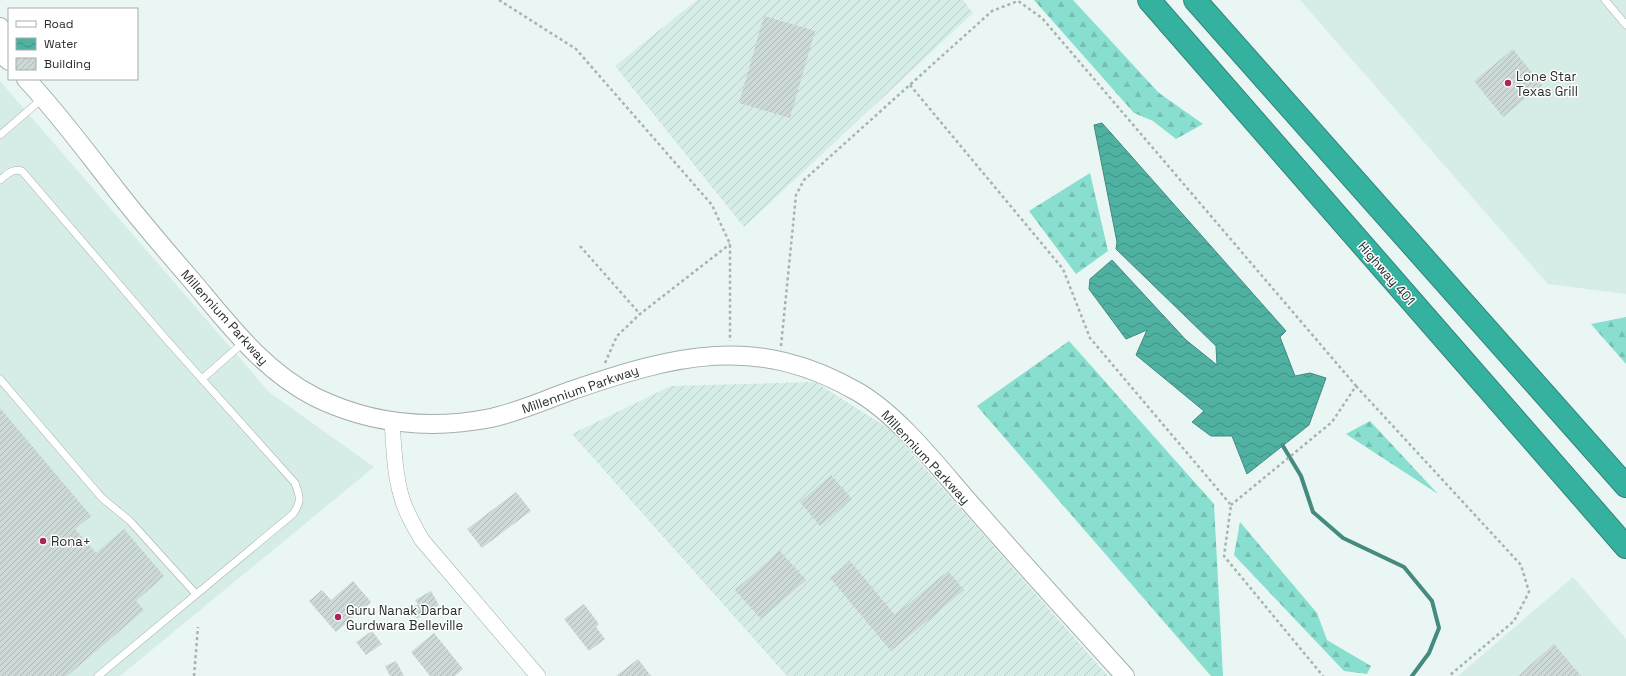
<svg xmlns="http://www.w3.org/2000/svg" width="1626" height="676" font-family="'Space Grotesk',sans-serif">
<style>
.built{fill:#d6ece7}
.industrial{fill:url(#industrial-furrows)}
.forest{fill:url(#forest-firs)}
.water{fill:url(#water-waves);stroke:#448a7e}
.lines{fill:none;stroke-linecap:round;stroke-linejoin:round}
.stream{stroke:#448a7e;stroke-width:4}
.building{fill:url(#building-hatch)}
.service-casing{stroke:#a4afad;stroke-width:8}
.minor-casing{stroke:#a4afad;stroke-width:16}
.tertiary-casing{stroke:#a4afad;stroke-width:20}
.motorway-casing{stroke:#318377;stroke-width:24}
.path{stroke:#a8b3b0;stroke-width:2.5;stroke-dasharray:3 3;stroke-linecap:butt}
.service{stroke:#fff;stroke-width:7}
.minor{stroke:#fff;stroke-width:15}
.tertiary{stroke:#fff;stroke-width:18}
.motorway{stroke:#35b19f;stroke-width:22}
.poi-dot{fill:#af225e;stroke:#fff;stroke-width:1.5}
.labels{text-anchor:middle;stroke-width:3;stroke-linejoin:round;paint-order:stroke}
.poi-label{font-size:13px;fill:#292e2d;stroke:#fff;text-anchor:start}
.street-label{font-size:13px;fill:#292e2d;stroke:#fff}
</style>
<defs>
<pattern id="industrial-furrows" width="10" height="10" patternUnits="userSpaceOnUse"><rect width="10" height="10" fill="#d6ece7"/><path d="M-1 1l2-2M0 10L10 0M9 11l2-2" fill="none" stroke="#b8cbc6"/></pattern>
<pattern id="forest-firs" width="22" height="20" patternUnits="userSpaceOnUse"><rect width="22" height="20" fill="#88dfcf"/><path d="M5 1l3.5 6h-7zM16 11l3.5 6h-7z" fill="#75c0b2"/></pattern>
<pattern id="water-waves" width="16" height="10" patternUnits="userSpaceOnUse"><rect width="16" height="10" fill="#4fb1a1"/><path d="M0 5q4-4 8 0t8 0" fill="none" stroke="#429084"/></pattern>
<pattern id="building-hatch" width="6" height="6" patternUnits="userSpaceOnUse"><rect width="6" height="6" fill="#ccd9d6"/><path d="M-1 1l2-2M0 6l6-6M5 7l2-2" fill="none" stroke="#afbbb8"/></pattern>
</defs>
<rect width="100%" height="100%" fill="#e9f6f3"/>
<g class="built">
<path d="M1300,0h326v294l-78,-10z"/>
<path d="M0,81l269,311 105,75 -254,209h-120z"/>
<path d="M1573,577l53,62v37h-168z"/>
</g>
<g class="industrial">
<path d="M697,0h266l10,13 -229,214 -129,-161z"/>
<path d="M815,382l76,48 217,246h-321l-215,-242 99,-48z"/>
</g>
<g class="forest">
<path d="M1034,0h39l86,93 44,31 -27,15 -23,-18 -19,-8z"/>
<path d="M1090,173l18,78 -32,23 -47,-63z"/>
<path d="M1626,317v47l-35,-40z"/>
<path d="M1069,341l145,163 9,172h-12l-234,-270z"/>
<path d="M1370,421l68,73 -92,-60z"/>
<path d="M1240,522l77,91 10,27 44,26 -4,8 -23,-3 -110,-116z"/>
</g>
<path class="water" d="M1102,123l184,208 -6,6 15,39 15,-3 16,5 -17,47 -62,49 -15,-38h-21l-19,-14 12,-11 -68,-56 11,-25 -21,9 -37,-50 1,-10 22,-19 74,80 31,25 -1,-19 -100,-97 1,-7 -23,-117z"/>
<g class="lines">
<path class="stream" d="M1283,446l18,30 12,36 30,26 61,29 28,34 7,27 -10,25 -17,23"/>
</g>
<g class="building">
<path d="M764,16l51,15 -25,87 -51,-15z"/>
<path d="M1513,49l29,36 -39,32 -29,-36z"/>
<path d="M0,408l91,108 -16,13 21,24 28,-24 40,47 -28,25 8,9 -77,66h-67z"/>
<path d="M831,475l21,24 -32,27 -20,-24z"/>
<path d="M516,492l15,19 -49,37 -15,-19z"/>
<path d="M780,551l26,29 -45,39 -26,-29z"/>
<path d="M850,561l45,54 53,-44 16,19 -73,61 -61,-73z"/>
<path d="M353,581l18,21 -35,30 -27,-31 13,-11 9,10z"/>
<path d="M431,591l8,14 -22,14 -7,-10 8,-5 -3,-4z"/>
<path d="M584,604l15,20 -3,3 9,12 -16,12 -25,-32z"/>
<path d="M372,631l10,13 -16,11 -10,-13z"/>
<path d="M434,633l29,36 -8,7h-25l-19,-24z"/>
<path d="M1554,644l27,32h-63z"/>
<path d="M638,659l13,17h-35z"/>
<path d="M396,661l8,15h-14l-5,-10z"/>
</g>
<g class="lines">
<defs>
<g id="service">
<path d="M1605,0l21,25"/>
<path d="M0,135l43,-37"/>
<path d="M0,180c7,-6 13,-12 22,-9l144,168 129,144c5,14 7,18 -2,31l-195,162"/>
<path d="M0,379l102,119 28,23 66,73"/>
<path d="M202,379l42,-37"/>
</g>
<path id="minor" d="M392,422c2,24 2,49 9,73 4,16 13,31 21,45l116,136"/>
<g id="tertiary">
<path d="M0,27l9,15"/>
<path d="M0,52l9,9"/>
<path d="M26,79c33,35 62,75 92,113 24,31 50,61 76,91 36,43 70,88 121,114 55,27 116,33 176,21 27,-6 54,-18 79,-27 105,-36 186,-58 288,1 44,26 84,80 118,118 49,56 99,111 149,166"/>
</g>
<g id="motorway">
<path d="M1149,0l477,547"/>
<path d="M1195,0l431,486"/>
</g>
</defs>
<use href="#service" class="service-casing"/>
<use href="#minor" class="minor-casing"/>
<use href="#tertiary" class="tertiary-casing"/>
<use href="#motorway" class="motorway-casing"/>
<g class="path">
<path d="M499,0l77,49 136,156 18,39v97"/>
<path d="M910,85l153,184 27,69 141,167 -7,51 99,120"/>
<path d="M580,246l60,68"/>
<path d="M781,346l15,-151 8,-15 188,-169 26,-10 24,17 314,368 -24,36 -101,83"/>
<path d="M605,363l12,-27 23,-22 90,-70"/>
<path d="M1356,386l165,179 8,27 -15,29 -65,55"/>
<path d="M194,676l4,-49"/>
</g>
<use href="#service" class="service"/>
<use href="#minor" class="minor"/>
<use href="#tertiary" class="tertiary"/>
<use href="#motorway" class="motorway"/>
</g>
<g class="poi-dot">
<circle cx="1508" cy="83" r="4"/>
<circle cx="43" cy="541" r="4"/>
<circle cx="338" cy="617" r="4"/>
</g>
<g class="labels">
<g class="poi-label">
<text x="1516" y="81">Lone Star<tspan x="1516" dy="15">Texas Grill</tspan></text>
<text x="51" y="546">Rona+</text>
<text x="346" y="615">Guru Nanak Darbar<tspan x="346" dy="15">Gurdwara Belleville</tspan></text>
</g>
<g class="street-label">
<text transform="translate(1387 273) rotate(49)" y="5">Highway 401</text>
<text transform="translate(225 317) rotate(48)" y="5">Millennium Parkway</text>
<text transform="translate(580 389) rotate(-19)" y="5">Millennium Parkway</text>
<text transform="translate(926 457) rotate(47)" y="5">Millennium Parkway</text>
</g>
</g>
<rect x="8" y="8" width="130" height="72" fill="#ffffff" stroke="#a9abab"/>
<rect x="16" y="21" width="20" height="6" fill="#ffffff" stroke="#a9abab"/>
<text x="44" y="28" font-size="12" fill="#292e2d">Road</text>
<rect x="16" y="38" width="20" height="12" fill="url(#water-waves)" stroke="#a9abab"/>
<text x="44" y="48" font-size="12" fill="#292e2d">Water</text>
<rect x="16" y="58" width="20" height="12" fill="url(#building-hatch)" stroke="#a9abab"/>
<text x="44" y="68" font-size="12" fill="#292e2d">Building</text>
</svg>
